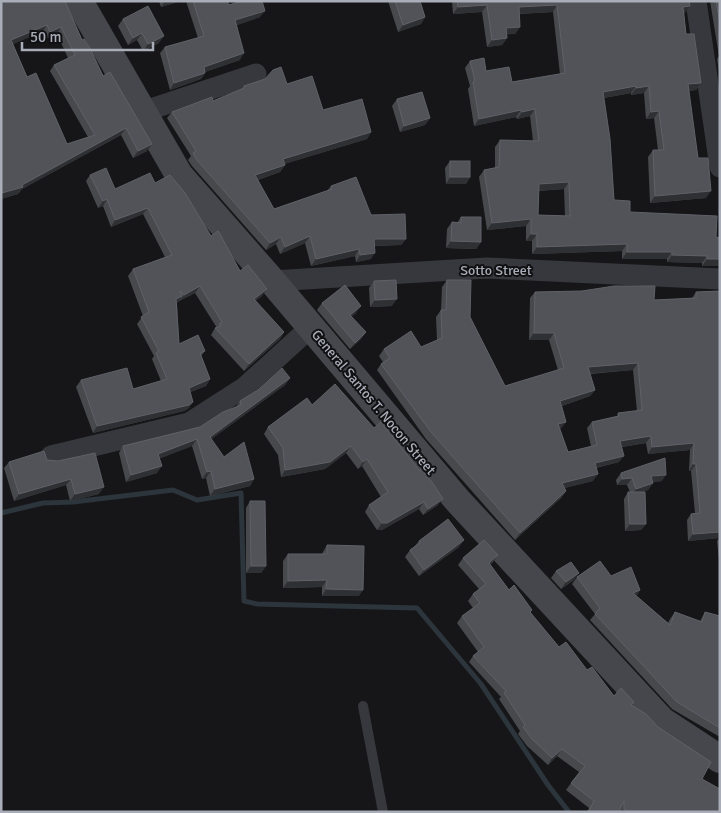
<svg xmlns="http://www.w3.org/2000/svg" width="721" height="813" font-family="Signika,sans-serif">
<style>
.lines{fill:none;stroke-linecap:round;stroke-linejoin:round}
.stream{stroke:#2c353c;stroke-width:5}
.lane{stroke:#37383d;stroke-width:10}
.street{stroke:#37383d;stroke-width:21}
.secondary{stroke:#45474d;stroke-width:28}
.wall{fill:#47494d;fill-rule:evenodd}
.shaded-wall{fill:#2f3033}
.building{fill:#525359;stroke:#5f6168;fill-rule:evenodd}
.labels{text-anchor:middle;stroke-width:4;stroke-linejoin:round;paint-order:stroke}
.street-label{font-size:14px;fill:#a8adb8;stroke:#111113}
</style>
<rect width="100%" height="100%" fill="#161618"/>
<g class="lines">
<path class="stream" d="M1,513l42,-10 30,-1 100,-12 24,10 44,-7 3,108 13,3 160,4 64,76 67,101 21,27"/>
<path class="lane" d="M363,706l20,106"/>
<g class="street">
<path d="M696,1l24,166"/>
<path d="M142,112l114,-38"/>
<path d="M272,281l215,-13 233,11"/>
<path d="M51,456l138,-33 56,-36 66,-60"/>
</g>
<path class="secondary" d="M79,1l100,174 93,106 186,220 204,220 58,38"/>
</g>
<g class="wall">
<path d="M1,1h64l17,39 65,111 -14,7 -12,-23 -99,54 -4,5 -17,5zM43,31l3,8 11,-5 11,24 -14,7 -4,6 38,66 -21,7 -40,-67 -14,-33z"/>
<path d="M159,1h22l-20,6z"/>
<path d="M186,1h41l2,4 31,12 -23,8 3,35 -35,12v1l-4,6 -31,11 -10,-37 5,-6 33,-9z"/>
<path d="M388,1h32l5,16 -4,7 -23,8z"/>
<path d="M452,1h237l-5,13 2,20 15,49 -5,7 -8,1 10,67 8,40 -56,5 -2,-46 5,-7h5l-4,-32 -8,1 -2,-26 -13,2v-2l-27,5 10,102 16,12 86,25 4,1v26l-2,2h-16v-3l-35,-1v-3h-45v-8l-90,3v-13h-6v-15l-39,4 -8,-53 5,-7 11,-2v-21l5,-7 33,1 -3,-25 -13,3 -1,-2 -42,9 -6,-37 2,-3 -5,-18 5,-7 16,10 26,11 48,-8 -7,-62 -34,2 1,13 -5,7h-8v4l-5,7 -15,2 -5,-35 -29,2zM564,189l1,27 -27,-1v-24z"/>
<path d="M710,1h10v77l-3,-19 2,-3z"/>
<path d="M123,19l36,24 -16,8 -6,-11 -9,5 -10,-19z"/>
<path d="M287,84l36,26 48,22 -4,7 -83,25 1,1 -5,7 -22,8 16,29 53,-18 4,-5 75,53 -5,6 -27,1 -3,13 -15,3 -1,-6 -44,10 -6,-23 -25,11 -4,-10 -10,6 -74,-84 -4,-6 3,-4 -24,-38 5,-6 41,-11 29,-12 2,-3z"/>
<path d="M397,99l33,19 -5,7 -25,7 -8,-26z"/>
<path d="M450,161l20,16 -4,7h-20l-1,-16z"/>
<path d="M90,175l25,14 40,-6 56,53 51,60 -7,5 29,31 -4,7 -36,32 -33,-36 4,-7h2l-22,-35 -16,8 -2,2 2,41 26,7 -4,5 9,23 -4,7 -16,6 -1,16 -5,3 -91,22 -17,-46 5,-7 52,9 28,-8 -9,-22 2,-3 -17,-32 6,-8 -15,-40 5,-7 32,-12 -22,-43 -32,13 -8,-21 -5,2 -12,-27z"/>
<path d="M461,217l20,25 -5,7 -30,-1 1,-19 5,-7 5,1z"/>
<path d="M447,280l23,37 35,69 53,-16 -9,-30h-20l1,-42 5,-6 119,8 38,-2 4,-6 24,-1v268h-1l-2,-18 2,-3 -31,3 -1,-21 4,-6 4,-1 -4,-42h-2l1,-21 -42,4 -2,-11 -24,4 -3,15 -23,6 -3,13 -29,7 2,3 -5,7 -46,42 -89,-101 -49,-69 4,-6 2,-2 -4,-6 5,-7 37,-2 16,-7 -1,-23 5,-7 1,-23zM633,370l4,41 -19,2 -1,3 -25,6 -5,6 4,18 -23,6 -8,-23 1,-1 5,-6 -4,-16 28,-10 5,-6 -5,-16z"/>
<path d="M374,281l18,25 -22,1 -1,-19z"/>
<path d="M322,303l34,10 -5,4 15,15 -5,7 -11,10 -33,-39z"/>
<path d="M290,378l-5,7 -74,54 13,18 30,22 -4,7 -40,10 -4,-18 -4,1 -10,-33 -32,12 -3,15 -31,9 -7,-29 4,-7 77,-19 36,-20 4,-6z"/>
<path d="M312,405l126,100 -15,10 -4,-6 -37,21h-5l-12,-18 4,-7 12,-8 -19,-31 -4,3 -12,-16 -21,16 -44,8 -3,-22 -14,-21 4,-7z"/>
<path d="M47,460l52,34 -29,7 -4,-16 -52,16 -10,-33 5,-6z"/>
<path d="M621,473l41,8 -9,1v1l-5,7 -5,2 3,32 -5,6 -16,1 -1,-32 4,-7h2l-3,-7h-10l-1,-5z"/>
<path d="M250,501l16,65 -5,7h-15v-65z"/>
<path d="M419,541l40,6 -40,29 -14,-19 5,-7 4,-3z"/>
<path d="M327,545l32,51h-37v-9l-39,1v-27l5,-7h34l1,-2z"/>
<path d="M498,555l-5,7 -3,3 19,25 21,23 29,34 28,23 27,26 20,6 -2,3 70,74 18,33h-101v-3l-1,3h-31l2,-4 -23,-18 13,-18 -22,-16 -9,9 -21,-19 -9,-12 2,-3 -21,-32 2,-2 -32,-35 4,-6 5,-4 -21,-29 5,-7 11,-8 -5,-7 5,-7 6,-5 -21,-24 5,-7z"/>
<path d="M556,571l18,9 -13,9 -10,-11z"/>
<path d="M611,576l29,14 -4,6 32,27 2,-4 5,-7 25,9 5,-9 15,4v121l-48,-28 -82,-89 5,-6 -23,-30 5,-7z"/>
</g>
<g class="shaded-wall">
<path d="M165,1h16l-20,6z"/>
<path d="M487,5l-5,7 -29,2 5,-7z"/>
<path d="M557,5l-4,7 -39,2 5,-7z"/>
<path d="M690,6l-5,7 -6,1 4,-7z"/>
<path d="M265,11l-5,6 -29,10 4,-7z"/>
<path d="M425,17l-4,7 -23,8 5,-7z"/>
<path d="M47,25l-4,6 -36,16 4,-7z"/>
<path d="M61,27l-4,7 -11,5 4,-7z"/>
<path d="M520,27l-5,7 -14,1 5,-7z"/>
<path d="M142,33l-5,7 -9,5 5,-7z"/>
<path d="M164,36l-5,7 -16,8 5,-7z"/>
<path d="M507,38l-5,7 -15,2 5,-7z"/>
<path d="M244,53l-4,7 -41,14 5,-7z"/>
<path d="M205,73l-4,6 -31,11 4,-7z"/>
<path d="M701,83l-5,7 -13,1 5,-7z"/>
<path d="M636,86l-5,7 -33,6 5,-7z"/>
<path d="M649,86l-5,7 -13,2 5,-7z"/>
<path d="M535,109l-5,7 -13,3 5,-7z"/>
<path d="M521,110l-5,7 -42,9 5,-7z"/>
<path d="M659,111l-5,7 -8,1 5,-7z"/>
<path d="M430,118l-5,7 -25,7 4,-6z"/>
<path d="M126,128l-5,7 -99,54 -4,5 -17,5v-5l1,-1 20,-8z"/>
<path d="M371,132l-4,7 -89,27 5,-7z"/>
<path d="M152,144l-5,7 -14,7 5,-7z"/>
<path d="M285,165l-5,7 -29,10 4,-7z"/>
<path d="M450,177h20l-4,7h-20z"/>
<path d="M569,182l-5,7 -30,2 5,-7z"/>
<path d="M711,191l-5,7 -56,5 5,-7z"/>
<path d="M107,199l-4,7 -5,2 5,-7z"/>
<path d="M148,208l-5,6 -32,13 4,-7z"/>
<path d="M531,219l-5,7 -39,4 5,-7z"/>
<path d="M531,234h6l-5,7h-6z"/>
<path d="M310,236l-5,7 -25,11 5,-7z"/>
<path d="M281,237l-5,7 -10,6 4,-7z"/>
<path d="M374,239h32l-5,6 -32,1z"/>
<path d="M451,241l30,1 -5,7 -30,-1z"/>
<path d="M627,244l-5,7 -90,3 5,-7z"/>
<path d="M359,249l-4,7 -44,10 5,-7z"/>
<path d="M627,252h45l-5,7h-45z"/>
<path d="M375,253l-4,6 -15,3 4,-7z"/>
<path d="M672,255l35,1 -5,7 -35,-1z"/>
<path d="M707,259h13v5l-2,2h-16z"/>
<path d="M200,286l-5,7 -16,8 5,-6z"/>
<path d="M267,289l-5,7 -13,10 5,-7z"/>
<path d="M182,296l-4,6 -6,3 4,-6z"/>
<path d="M397,299l-5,7 -22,1 5,-7z"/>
<path d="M361,306l-5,7 -11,9 5,-7z"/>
<path d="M284,332l-4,7 -36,32 5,-7z"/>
<path d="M366,332l-5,7 -11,10 5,-6z"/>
<path d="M534,333h20l-5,7h-20z"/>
<path d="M638,363l-5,7 -50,4 5,-7z"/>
<path d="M290,378l-5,7 -80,59 5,-7z"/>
<path d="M210,379l-4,7 -22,9 5,-7z"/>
<path d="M595,390l-5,6 -34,12 4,-7z"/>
<path d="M193,402l-4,6 -5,3 -91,22 4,-7z"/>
<path d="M566,422l-5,6 -7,2 4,-6z"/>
<path d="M651,436l-5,7 -30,5 4,-7z"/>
<path d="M197,439l-5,7 -38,15 4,-7z"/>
<path d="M694,443l-4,7 -42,4 4,-7z"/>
<path d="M351,446l-5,7 -21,16 -44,8 4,-7z"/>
<path d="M624,456l-5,6 -29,7 5,-6z"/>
<path d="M367,459l-5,7 -4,3 5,-7z"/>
<path d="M693,464h3l-5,7h-2z"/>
<path d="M162,466l-5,7 -31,9 5,-7z"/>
<path d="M211,471l-5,7 -4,1 5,-7z"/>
<path d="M598,474l-5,7 -36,9 5,-7z"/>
<path d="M666,475l-4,6 -16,2 5,-7z"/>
<path d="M632,478l-5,7h-10l5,-6z"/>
<path d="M71,479l-5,6 -52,16 5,-7z"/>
<path d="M254,479l-4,7 -40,10 5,-7z"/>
<path d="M653,483l-5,7 -17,6 5,-7z"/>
<path d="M104,487l-5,7 -29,7 5,-7z"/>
<path d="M566,491l-5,7 -46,42 5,-7z"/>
<path d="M443,499l-5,6 -15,10 5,-6z"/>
<path d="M424,502l-5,7 -37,21h-5l5,-7z"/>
<path d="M630,524h16l-5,6 -16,1z"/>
<path d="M720,532v5l-1,1 -31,3 5,-7z"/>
<path d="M464,540l-5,7 -40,29 5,-6z"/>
<path d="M498,555l-5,7 -9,8 5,-7z"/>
<path d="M251,566h15l-5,7h-15z"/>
<path d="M579,573l-5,7 -13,9 5,-7z"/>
<path d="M327,580l-5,7 -39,1 5,-7z"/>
<path d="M326,589l37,1 -4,6h-37z"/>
<path d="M640,590l-4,7 -3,-4z"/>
<path d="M562,749l-5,7 -9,9 4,-7z"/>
</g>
<g class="building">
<path d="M1,1h64l17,39 2,-1 6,9 13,28 7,-4 42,72 -14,7 -12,-23 -104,57 1,2 -21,6 -1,-3zM47,25l3,7 11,-5 14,28 -21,10 41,70 -28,9 -31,-71 -9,4 -16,-37z"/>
<path d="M193,1h34l2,4 12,-4h21l3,10 -30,9 9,33 -40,14 1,6 -31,10 -9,-36 39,-11z"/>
<path d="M395,1h25l5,16 -22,8z"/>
<path d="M457,1h232l1,5 -7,1 3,27h8l7,49 -13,1 10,74h10l3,33 -56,5 -2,-46h11l-5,-39 -8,1 -2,-26 -13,2v-2l-33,6 7,47 4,61 16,1v11l87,4 -1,21 4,1v21h-13v-3l-35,-1v-3h-45v-8l-90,3v-13h-6v-15l-39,4 -8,-53 15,-3 1,-27 39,1 -4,-32 -13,3 -1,-2 -42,9 -6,-37 2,-1 -5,-20 14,-3 2,13 23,-4 3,15 53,-9 -8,-68 -38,2 1,20 -14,1 1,10 -15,2 -5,-35 -29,2zM569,182l1,34 -32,-1 1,-31z"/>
<path d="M716,1h4v22z"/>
<path d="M148,6l16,30 -16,8 -6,-11 -9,5 -10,-19z"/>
<path d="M281,67l6,17 25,-8 11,34 39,-11 9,33 -88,27 2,6 -30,10 19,34 58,-20 -1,-3 25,-9 15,38 34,-1 1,25h-32l1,14 -15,2 -1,-6 -43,10 -6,-23 -25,11 -4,-10 -11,6 -74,-84 -3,-6 3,-2 -24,-39 40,-15 1,4 31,-13v-2l21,-7 8,-9z"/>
<path d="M422,92l8,26 -26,8 -7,-27z"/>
<rect x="450" y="161" width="20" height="16"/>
<path d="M106,168l9,21 35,-16 5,10 15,-8 15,18 26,43 7,-5 2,3 20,37 8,-6 19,24 -13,10 30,33 -35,32 -34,-36 6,-2 -2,-2 3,-2 -22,-36 -16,9 -4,-4 2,5 -6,3 3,45 19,-9 7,16 -5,2 10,26 -21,9 4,14 -4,3 -92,21 -16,-46 46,-12 6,21 34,-10 -11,-26 3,-2 -18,-34 8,-5 -16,-43 39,-14 -24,-47 -33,12 -8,-21 -4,2 -13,-26z"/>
<path d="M461,217h20v25l-30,-1 1,-19 9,1z"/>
<path d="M396,280l1,19 -22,1 -1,-19z"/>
<path d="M447,280h24l-1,37 35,69 59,-18 -10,-35h-20l1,-41 47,-1 32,-5h41l-1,14 42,-2v-6l24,-1v241l-27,2 -2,-20 9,-1 -4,-49h-3l1,-21 -42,4 -1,-11 -31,5 4,15 -29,7 3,11 -36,9 4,8 -46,42 -89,-101 -50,-68 9,-6 -6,-9 27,-18 10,16 21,-9 -1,-28h5zM638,363l4,47 -24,3 1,3 -27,6 5,23 -29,7 -10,-28 8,-2 -6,-21 35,-11 -7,-23z"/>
<path d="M345,285l16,21 -11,9 16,17 -11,11 -33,-40z"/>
<path d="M282,368l8,10 -80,59 14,20 20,-15 10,37 -39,10 -4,-18 -4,1 -10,-33 -39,15 4,12 -31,9 -8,-29 77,-19 23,-15 18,-7 -1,-4 18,-11z"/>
<path d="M335,384l39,44 7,-6 39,49 1,-2 11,13 11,17 -15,10 -4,-7 -37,21h-5l-13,-18 19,-13 -21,-33 -4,3 -12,-16 -21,16 -45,8 -2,-22 -15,-21 39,-29 5,7z"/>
<path d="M44,451l3,9 11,1 37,-8 9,34 -29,7 -4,-15 -52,15 -10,-32z"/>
<path d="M665,458l1,17 -15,1 2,7 -17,6 -4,-11 -10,1 -1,-6z"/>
<path d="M628,492h17l1,32h-16z"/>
<path d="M250,501h15l1,65h-15z"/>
<path d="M448,519l16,21 -40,30 -14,-20 10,-7 -1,-2z"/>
<path d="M484,540l14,15 -9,8 20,27 5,-5 18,25 -2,2 29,35 7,-5 21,28 5,-3 22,29 7,-8 13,14 -3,3 15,9 12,13 53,35 -9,17 18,10v23h-91l-5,-3v-8l-6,11h-30l6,-11 -23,-18 14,-17 -23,-17 -10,9 -20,-19 -9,-12 2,-2 -21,-32 2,-2 -33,-35 11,-9 -22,-31 18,-13 -7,-9 13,-10 -23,-26z"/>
<path d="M327,545l37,1 -1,44 -37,-1 1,-9 -39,1v-27h39z"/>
<path d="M600,561l11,15 20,-9 9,23 -7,3 37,32 5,-13 27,10 3,-10 15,4v112l-43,-26 -82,-88 5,-6 -23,-31z"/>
<path d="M571,562l8,11 -13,9 -10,-11z"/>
</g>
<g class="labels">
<g class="street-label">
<text x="496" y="275">Sotto Street</text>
<text transform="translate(374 402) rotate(50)" y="5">General Santos T. Nocon Street</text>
</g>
</g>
<rect width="721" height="813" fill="none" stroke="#a8adb8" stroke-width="5"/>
<path d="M22 42v8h131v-8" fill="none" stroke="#a8adb8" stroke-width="2.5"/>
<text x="30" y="42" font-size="15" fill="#a8adb8" stroke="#111113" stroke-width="4" paint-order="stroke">50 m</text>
</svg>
